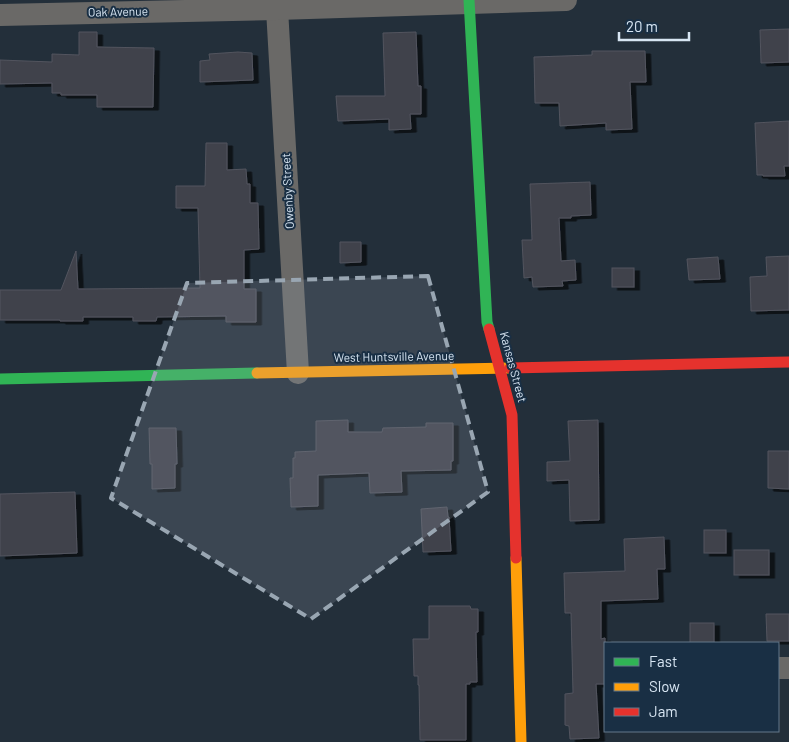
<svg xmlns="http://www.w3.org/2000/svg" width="789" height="742" font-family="Barlow,sans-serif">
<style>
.building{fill:#40424c;stroke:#52545e;filter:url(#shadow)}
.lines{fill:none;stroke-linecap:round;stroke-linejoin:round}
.street{stroke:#6a6967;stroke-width:22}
.fast{stroke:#30b455;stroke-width:11}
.slow{stroke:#ff9f0a;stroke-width:11}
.jam{stroke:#e5322d;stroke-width:11}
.marked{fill:#99a6b2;fill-opacity:0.2;stroke:#99a6b2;stroke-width:4;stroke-dasharray:10 6;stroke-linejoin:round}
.labels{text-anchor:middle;stroke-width:4;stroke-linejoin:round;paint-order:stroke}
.street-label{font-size:12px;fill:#d8e6f3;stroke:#192f44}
</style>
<defs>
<filter id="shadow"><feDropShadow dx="5.5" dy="3" stdDeviation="0" flood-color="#0009"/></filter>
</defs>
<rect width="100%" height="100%" fill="#232f3a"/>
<g class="building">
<path d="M789,29v33l-28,1 -1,-33z"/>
<path d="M79,32h18v15l57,1 -1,59h-56v-12h-36v-2h-9v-10l-52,1v-24l52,2v-8l27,1z"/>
<path d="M416,32l2,54h3v28h-11l1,15 -22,1v-11l-51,2 -2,-25h49l-2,-63z"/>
<path d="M592,51h53l1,31h-16l2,47 -26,1v-7l-46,3 -1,-23h-24l-1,-46 58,-2z"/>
<path d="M238,52l14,1 1,27 -53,2v-21l10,-1 -1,-6z"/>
<path d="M789,121v45h-5l1,10h-22v-1h-6l-2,-52z"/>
<path d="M206,143h21v27l19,-1 1,15h3v19h8l1,46 -15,1v39h12v33h-30v-6l-69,1 -1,4h-23v-4h-50v4h-23v-1h-60v-30h61l15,-39 2,38 122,-1 -2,-80h-22v-22h29z"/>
<path d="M590,182l1,33 -20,1v2h-12l2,43 14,-1 1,20 -14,1 1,5 -30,1 -1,-10 -8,1 -2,-38h10l-2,-56z"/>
<path d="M340,242h21v20l-21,1z"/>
<path d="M789,256v54l-38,1 -1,-34 17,-1 -1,-19z"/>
<path d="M718,257l2,22 -31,1 -2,-21z"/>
<rect x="612" y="268" width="22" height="19"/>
<path d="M348,420v12h34l1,-4 43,-1v-4h27v38h-2v9l-50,1 1,21 -32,1 -1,-20 -51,2v31l-27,1 -1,-29h3v-20h2v-6l21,-1v-30z"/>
<path d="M598,420l1,100 -29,1 -1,-41 -22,1v-19l23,-1 -2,-40z"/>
<path d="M149,428h27l1,36h-2v24l-23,1v-25h-2z"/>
<path d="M768,451h21v38l-21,-1z"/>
<path d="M75,492l2,61 -77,3v-62z"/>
<path d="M447,507l1,10h1l2,34 -28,1 -2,-43z"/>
<rect x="704" y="530" width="22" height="23"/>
<path d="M664,537l1,32h-8l1,30 -57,2v38l4,-1v46h-9l3,54 -29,1 -1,-13 -4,-1v-31l8,-1 -2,-80h-6l-1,-40 61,-2 -1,-32z"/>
<rect x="734" y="550" width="35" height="25"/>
<path d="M429,606h41l1,3h7v23h-2l1,50h-7v2h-4v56h-46l-1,-55h-1v-9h-4l-1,-37h16z"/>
<path d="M766,614h23v27h-22z"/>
<rect x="690" y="623" width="24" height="20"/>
</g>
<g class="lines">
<g class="street">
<path d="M277,9l21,364"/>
<path d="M0,15l277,-6 289,-9"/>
<path d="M778,668h11"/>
</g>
<g class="fast">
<path d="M469,0l18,322 2,7"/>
<path d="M0,379l257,-6"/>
</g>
<g class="slow">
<path d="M257,373l253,-5"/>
<path d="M516,558l5,184"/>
</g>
<g class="jam">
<path d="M489,329l23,86 4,143"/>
<path d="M510,368l279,-6"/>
</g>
</g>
<path class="marked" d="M428,276l60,216 -177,127 -200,-121 76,-215z"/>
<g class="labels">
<g class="street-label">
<text transform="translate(118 12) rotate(-1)" y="4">Oak Avenue</text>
<text transform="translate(288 191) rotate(-93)" y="4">Owenby Street</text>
<text transform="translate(394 357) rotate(-1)" y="4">West Huntsville Avenue</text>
<text transform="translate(513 367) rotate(75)" y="4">Kansas Street</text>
</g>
</g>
<rect x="604" y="642" width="175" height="90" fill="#192f44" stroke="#65788a"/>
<rect x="614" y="658" width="25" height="8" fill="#30b455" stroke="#65788a"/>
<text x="649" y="667" font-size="15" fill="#d8e6f3">Fast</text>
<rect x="614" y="683" width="25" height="8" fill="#ff9f0a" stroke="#65788a"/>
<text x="649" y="692" font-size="15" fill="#d8e6f3">Slow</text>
<rect x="614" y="708" width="25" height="8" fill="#e5322d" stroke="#65788a"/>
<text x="649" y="717" font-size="15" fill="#d8e6f3">Jam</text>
<path d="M619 32v8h70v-8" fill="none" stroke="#d8e6f3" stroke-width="2.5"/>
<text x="626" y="32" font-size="15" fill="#d8e6f3" stroke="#192f44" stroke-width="4" paint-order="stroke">20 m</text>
</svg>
